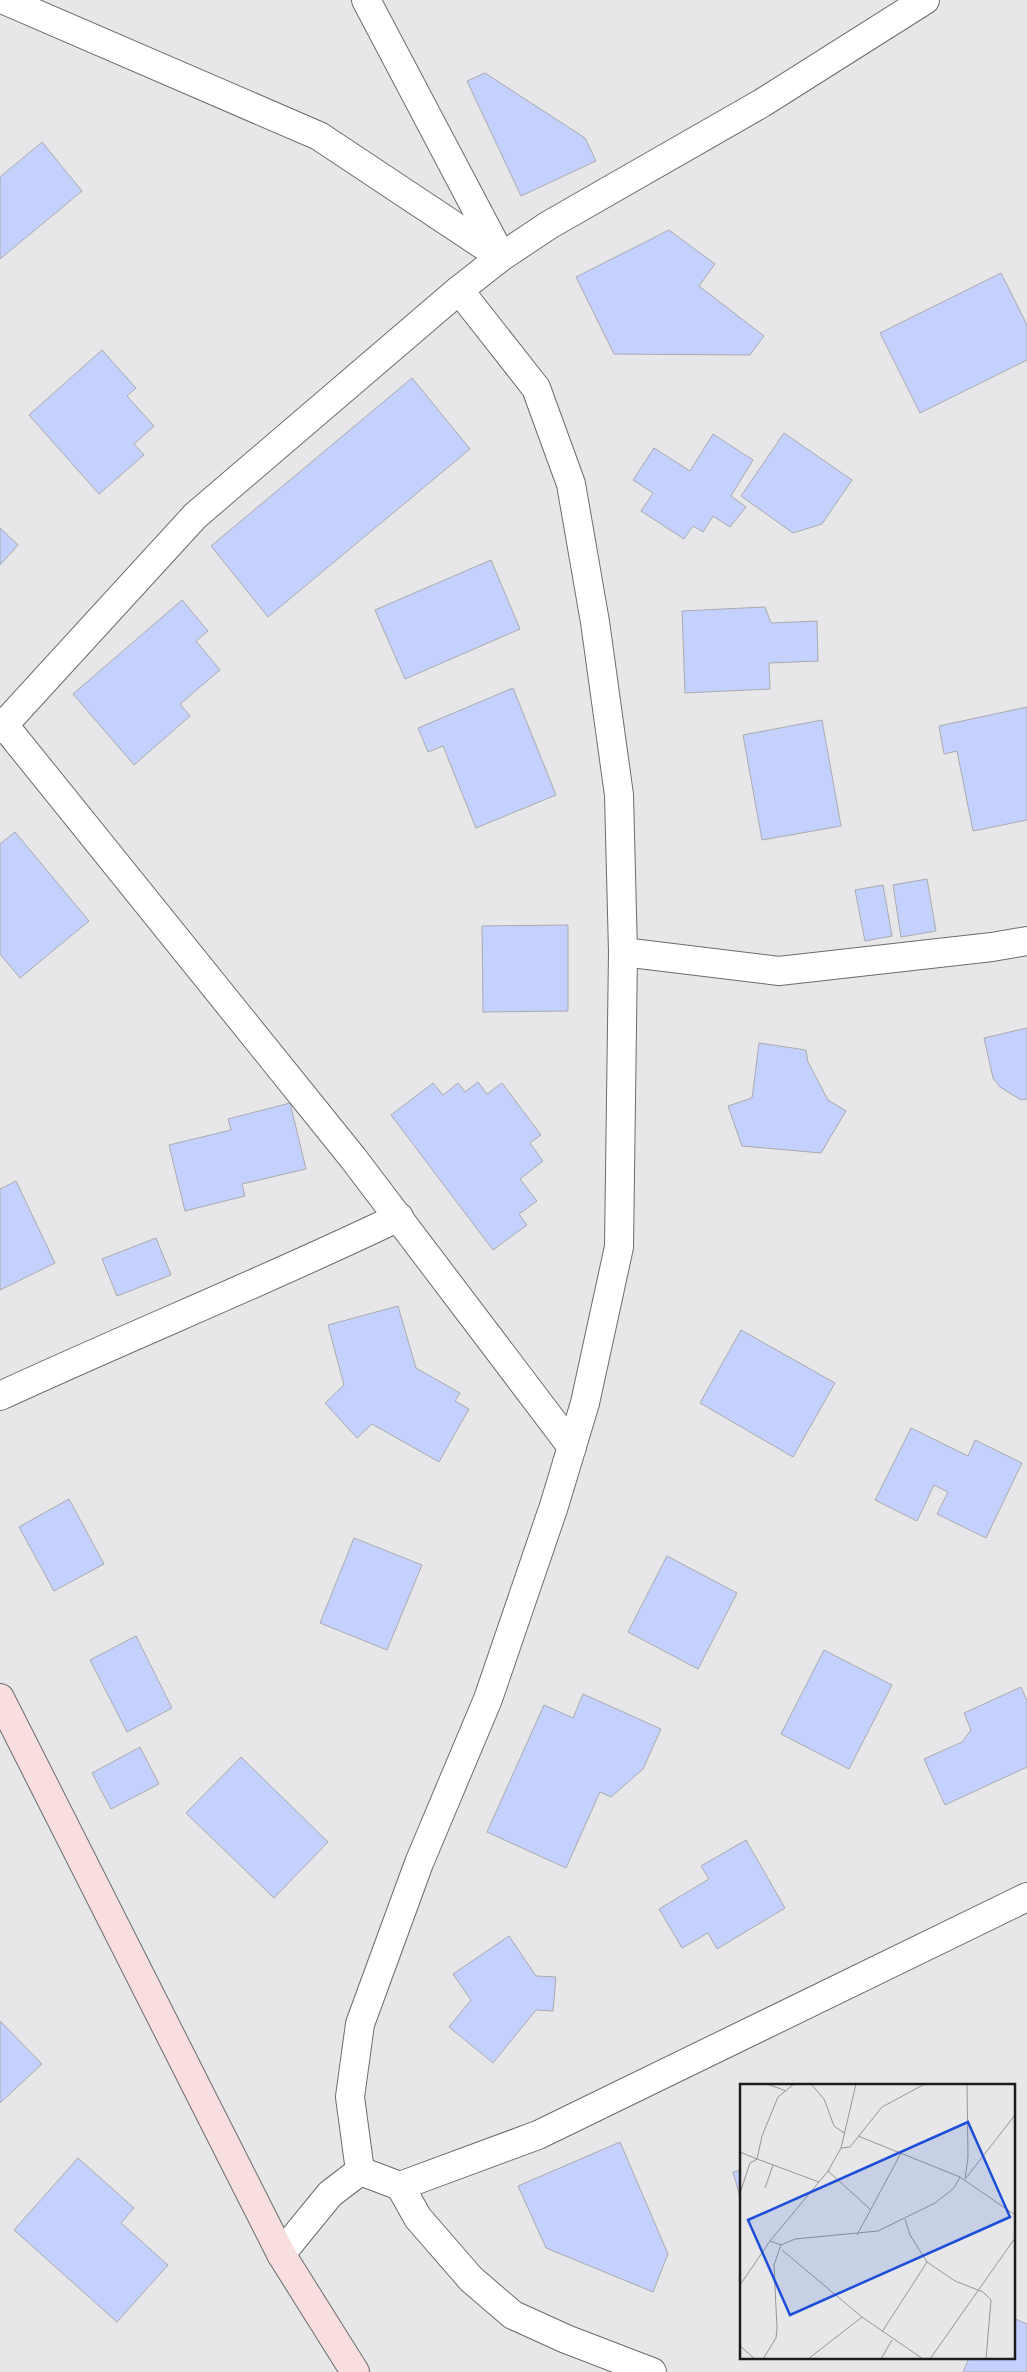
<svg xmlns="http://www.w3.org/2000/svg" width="1027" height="2372" font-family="Quicksand,sans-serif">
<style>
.building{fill:#c4d1fe;stroke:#aaaaac}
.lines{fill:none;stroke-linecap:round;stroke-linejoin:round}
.minor-casing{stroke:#6b6c6d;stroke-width:30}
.secondary-casing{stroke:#6b6c6d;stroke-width:30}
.minor{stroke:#fff;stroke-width:28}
.secondary{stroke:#f8dedf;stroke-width:28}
.inset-road{fill:none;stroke:#969697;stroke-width:1}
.view{fill:#1d4ed8;fill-opacity:0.15;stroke:#1d4ed8;stroke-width:2.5}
.inset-edge{fill:none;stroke:#1c1c1c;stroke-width:2.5}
</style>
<rect width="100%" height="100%" fill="#e7e7e9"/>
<g class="building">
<path d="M485,73l100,65 11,23 -75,35 -54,-115z"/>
<path d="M42,142l40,49 -82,68v-82z"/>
<path d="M669,230l46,34 -16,22 65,50 -14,19 -136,-1 -38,-77z"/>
<path d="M1001,273l26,52v35l-107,53 -40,-80z"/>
<path d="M102,350l34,38 -9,8 27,30 -20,18 10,11 -45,39 -70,-79z"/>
<path d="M412,378l58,71 -202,168 -57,-71z"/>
<path d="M784,433l68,47 -30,44 -29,9 -52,-37z"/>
<path d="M713,434l40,26 -22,36 15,11 -16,20 -17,-11 -10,16 -10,-6 -9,13 -43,-28 12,-18 -20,-13 21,-32 36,23z"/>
<path d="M0,528l18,17 -18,20z"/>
<path d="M491,560l29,69 -115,50 -30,-69z"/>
<path d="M182,600l26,31 -12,10 24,29 -40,34 10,12 -56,49 -61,-71z"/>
<path d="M765,607l6,16 46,-2 1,40 -49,2 1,26 -85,4 -3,-82z"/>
<path d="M513,688l43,107 -80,33 -33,-82 -15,6 -10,-24z"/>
<path d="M1027,707v113l-54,11 -16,-80 -13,3 -5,-28z"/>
<path d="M822,720l19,106 -79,14 -19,-105z"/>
<path d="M15,832l74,89 -69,57 -20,-24v-110z"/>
<path d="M927,879l9,52 -35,6 -8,-52z"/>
<path d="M883,885l9,51 -27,5 -10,-51z"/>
<path d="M568,925v86l-85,1 -1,-86z"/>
<path d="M1027,1028v71l-6,1 -21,-13 -7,-9 -9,-40z"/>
<path d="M759,1043l47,7 2,12 20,38 18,11 -25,42 -79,-7 -14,-40 24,-8z"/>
<path d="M478,1082l9,12 15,-11 39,52 -11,8 13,18 -23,18 17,22 -18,13 8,11 -34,25 -102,-135 42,-32 10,12 15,-12 7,9z"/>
<path d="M290,1103l16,66 -64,15 3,12 -60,15 -16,-66 62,-15 -3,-11z"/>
<path d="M16,1181l39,82 -55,27v-101z"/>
<path d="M156,1238l15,37 -54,21 -15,-37z"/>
<path d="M398,1306l18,62 44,25 -5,8 14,8 -30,53 -67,-38 -15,14 -32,-35 19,-18 -16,-60z"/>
<path d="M741,1330l94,53 -42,74 -93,-54z"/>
<path d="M911,1428l57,28 7,-16 47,23 -36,75 -49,-24 11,-22 -14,-7 -17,36 -42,-21z"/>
<path d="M69,1499l35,65 -50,27 -35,-64z"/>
<path d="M354,1538l68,27 -35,85 -67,-27z"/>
<path d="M667,1556l70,37 -39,76 -70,-37z"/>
<path d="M136,1636l36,72 -45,24 -37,-72z"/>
<path d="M824,1650l68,35 -43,84 -68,-35z"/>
<path d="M1021,1687l6,14v66l-82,38 -21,-46 38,-17 9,-12 -7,-17z"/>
<path d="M583,1694l78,35 -18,40 -32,28 -11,-5 -34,76 -79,-36 57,-127 29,13z"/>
<path d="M140,1747l19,37 -48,25 -19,-36z"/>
<path d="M241,1757l87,85 -54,56 -88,-85z"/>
<path d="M746,1840l39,68 -68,41 -9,-16 -26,15 -23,-39 50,-30 -8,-13z"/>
<path d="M509,1936l27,40 20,1 -3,34 -17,-1 -43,53 -44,-36 22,-27 -18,-26z"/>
<path d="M0,2021l42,43 -42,39z"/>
<path d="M620,2142l48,112 -15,38 -107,-44 -28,-62z"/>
<path d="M78,2158l56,50 -13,15 47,42 -51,57 -103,-92z"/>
<path d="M741,2170v30l-8,-28z"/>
<path d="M1013,2318l14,6v48h-64l6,-14h44z"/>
</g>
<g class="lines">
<defs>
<g id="minor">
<path d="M4,0l315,136 182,121"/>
<path d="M366,0l134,254"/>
<path d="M4,725l349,433 219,289"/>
<path d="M0,729l195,-213 264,-226 42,-33 48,-32 213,-122 163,-103"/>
<path d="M623,952l156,19 213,-24 35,-6"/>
<path d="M0,1396c132,-61 268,-116 399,-179"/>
<path d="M360,2171l-10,-74 10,-73 59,-161 69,-164 66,-193 31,-103 34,-156 4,-295 -4,-157 -24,-173 -24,-138 -35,-96 -77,-98"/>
<path d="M400,2186l138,-51 489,-238"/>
<path d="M281,2254l49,-60 30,-23 40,15 18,32 53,61 42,36 53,24 86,33"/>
</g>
<path id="secondary" d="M0,1698l281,556 74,118"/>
</defs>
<use href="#minor" class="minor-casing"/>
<use href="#secondary" class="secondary-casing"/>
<use href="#minor" class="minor"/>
<use href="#secondary" class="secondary"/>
</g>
<g transform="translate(740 2084)">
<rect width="275" height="275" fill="#e7e7e9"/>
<path class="inset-road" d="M27,0l19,7M71,0l13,15 10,27 10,7M118,52l102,41 55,38M101,64l9,-1 32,-40 43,-23M0,68l17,7 5,-23 16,-39 16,-13M88,87l43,39M226,94l49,-63M225,95l3,-22 -1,-73M25,104l8,-23M0,109l10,-30 7,-4 62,23M165,135l5,16 17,27 28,19 28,11 8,8 -5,59M117,151l44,-82M41,161l14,-6 83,-8 57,-28 19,-15 6,-11M42,166l80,67 61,42M0,201l30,-44 58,-70 13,-23 15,-64M142,248l45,-70M0,262l15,13M23,275l13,-21 1,-10 -3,-63 7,-20 -11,-4M68,275l54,-42M141,275l11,-19M190,275l85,-121"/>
<path class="view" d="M228,38l42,95 -220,98 -42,-95z"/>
<rect width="275" height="275" class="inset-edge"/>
</g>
</svg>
